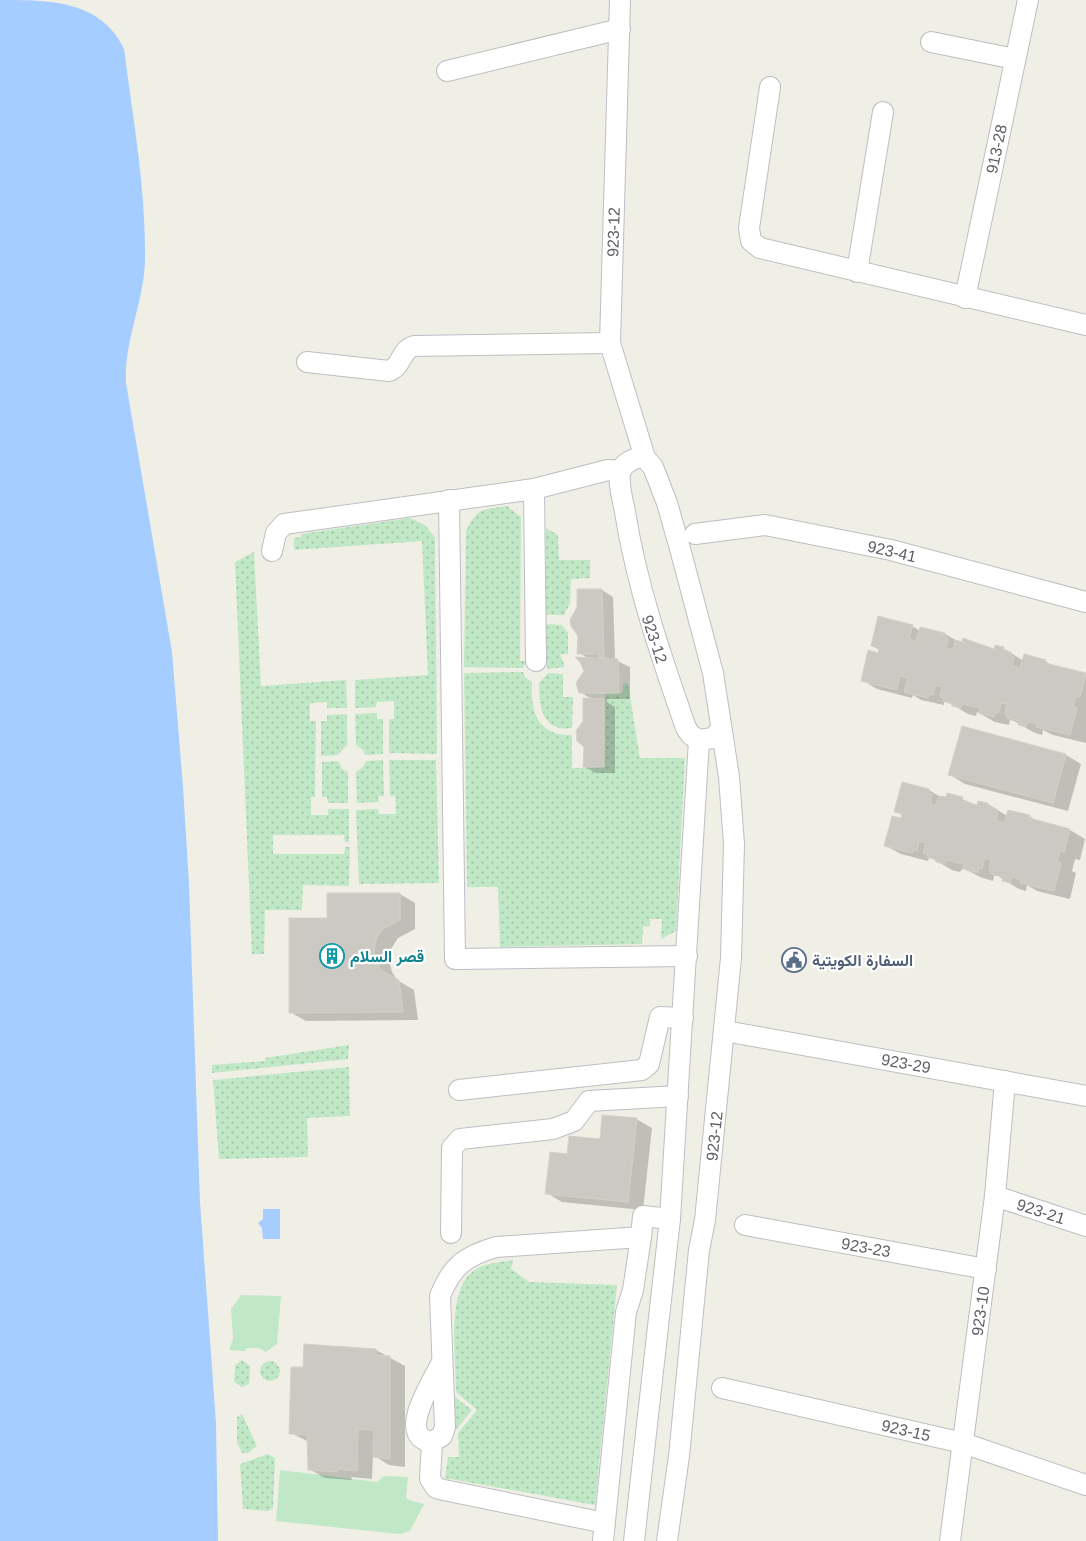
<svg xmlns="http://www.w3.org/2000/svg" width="1086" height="1541" font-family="Helvetica,Vazirmatn,sans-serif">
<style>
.grass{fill:url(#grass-dots)}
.green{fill:#c1e8c6}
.water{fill:#a6cdff}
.shadow{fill:#0003}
.building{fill:#cbc9c2;stroke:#d5d2c3}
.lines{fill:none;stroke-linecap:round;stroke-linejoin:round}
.minor-casing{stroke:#bdbec4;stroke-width:22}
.minor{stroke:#fff;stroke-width:20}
.labels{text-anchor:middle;stroke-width:4.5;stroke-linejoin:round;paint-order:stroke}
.street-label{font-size:16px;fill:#5d6066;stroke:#fff}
.culture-label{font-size:16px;font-weight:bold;fill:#0d838f;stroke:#fff;text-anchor:start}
.service-label{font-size:16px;font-weight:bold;fill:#4e5e75;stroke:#fff;text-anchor:start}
</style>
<defs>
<pattern id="grass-dots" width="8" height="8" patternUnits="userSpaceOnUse" patternTransform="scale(1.25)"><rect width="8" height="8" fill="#c1e8c6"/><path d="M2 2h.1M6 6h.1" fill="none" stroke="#a0bfa5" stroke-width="1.8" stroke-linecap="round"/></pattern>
</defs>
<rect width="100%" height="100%" fill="#f0efe5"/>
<g class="grass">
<path d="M507,506l14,11 -1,144h7l-4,7 -59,-1 2,-136c12,-24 16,-21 41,-25z"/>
<path d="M410,518l15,7 10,12 2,217 -48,-1v-34h5v-18l-17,1 -1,5 -21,1v-28l73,-5 -6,-134 -128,9v-12l7,-1v-3z"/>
<path d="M546,528l12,7 1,25h31v18l-19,1 -1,24 -6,12h-18z"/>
<path d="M254,552l7,134 85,-6 1,28h-20v-6l-17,1v18h6l-1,76h-4v18h17v-6h21v33h-4l-1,-7h-71v19h71l1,-7h5l-1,39 -46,-1 -1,25h-37l-1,44h-12l-17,-392z"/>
<path d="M546,624l16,1 6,8v21h-8l5,13 -17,2 -2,-6z"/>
<path d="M523,672l2,5 7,5c-2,30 6,54 40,53v33l32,-1 1,-73 18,-1v-10l5,1 12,74h45l-9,173 -15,8 1,-20h-12v7l-7,1 -1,17 -142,3 -2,-60h-31l-3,-214z"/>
<path d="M548,673l15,1v23h10l-1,31c-30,4 -33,-21 -33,-45z"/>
<path d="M377,713v6h6v35l-18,1 -2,-5 -7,-5 -1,-31z"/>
<path d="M347,714v31l-9,10 -17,1v-35h6v-6z"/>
<path d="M383,760l1,36h-6l1,6 -22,1 -1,-31 7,-5 3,-6z"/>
<path d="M389,760h47l3,123 -80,1 -3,-74 22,-1 1,5h17l-1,-18h-5z"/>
<path d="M338,761l4,8 6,3v31h-20l-1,-6h-5v-35z"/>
<path d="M349,1045l-1,14 -136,14v-8l53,-4v-3z"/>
<path d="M349,1067l1,49 -43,2 1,39 -89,2 -6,-79z"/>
<path d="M513,1260l-2,9 18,13 88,3 -22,220 -150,-27 3,-21h11l-1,-24 19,-23 -21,-18c0,-31 -10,-99 16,-120 10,-9 28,-10 41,-12z"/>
<path d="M242,1360l8,6 -1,18 -7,3 -8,-5 1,-17z"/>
<circle cx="270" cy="1371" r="10"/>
<path d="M454,1396l18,14 -17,21z"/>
<path d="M242,1414l15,32 -9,7h-6l-5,-10v-26z"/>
<path d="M268,1454l7,4 -2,51 -6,2 -24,-2 -3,-45z"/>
</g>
<g class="green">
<path d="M241,1295l40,1 -4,48 -11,8 -7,-4h-12l-2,3 -16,-1 4,-12 -2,-29z"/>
<path d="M280,1470l97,12 7,-6 24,1 -2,20 3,3 15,4 -14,27 -11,3 -123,-13z"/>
</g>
<g class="water">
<path d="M0,0c49,0 101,0 124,49 9,70 22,140 21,211 -1,42 -21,81 -19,123l46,269 11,135 6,97 11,318 16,221 2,118h-218z"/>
<path d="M263,1209h17v30h-17l-1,-11 -4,-5 5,-4z"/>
</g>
<g class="shadow">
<path d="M602,590l11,7 2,63 15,7v32h-23v3l8,5v66h-19l-11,-6 -1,-46 9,-21 -13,-8 8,-34 -9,-5z"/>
<path d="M912,626l8,5 1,-3 24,6 14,8 35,9 9,-3 19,12 23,1 10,6 31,7v69l-33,-8 -10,-5 -1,5 -7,-2 -21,-12 -4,-1 -1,5 -14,-3 -18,-10 -1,4 -8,-2 -19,-11 -5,-1v3l-23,-5 -8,-5 -1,3 -35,-9 -15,-9 17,-26 1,-4 -8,-4z"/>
<path d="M963,727l103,28 15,9 -13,47 -103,-27 -15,-9z"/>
<path d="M903,784l26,6 13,8 20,1 16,7 10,-2 19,12h22l10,6 31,8 15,9 -5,21 -5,-1 -3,12 4,2 -6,26 -33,-8 -10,-6 -1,6 -7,-2 -21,-13h-4l-1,5 -13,-4 -17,-9 -3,4 -8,-2 -19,-11 -4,-1 -1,3 -27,-7 -15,-8 17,-30 -7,-5z"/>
<path d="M400,894l15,9v26l-17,9 -7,11 -2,11 3,12 5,8 17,10 4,30 -112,1 -16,-9 38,-93z"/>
<path d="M636,1119l16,9 -9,82 -81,-8 -15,-9 21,-38 33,-14z"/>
<path d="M376,1350l29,16v101l-16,-2 -16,-10 -1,24 -21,-2 1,3 -27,-2 -16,-9v-27l-18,-9 13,-64z"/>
</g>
<g class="building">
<path d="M577,589h25l2,69h-5v-4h-22l1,-18 -7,-10 -1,-6 7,-13z"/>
<path d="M878,616l35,9 -4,14 7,2 4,-14 25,6 -1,4 4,1 -2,10 7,2 2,-10 7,2 1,-4 31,11 1,-4 9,2 -1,3 8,2 -1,3 4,2 -2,9 8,2 4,-14 22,6 -1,3 41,10 -6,24 -4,-1 -3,11 4,1 -7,27 -34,-8 1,-3 -10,-2 -1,5 -8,-2 1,-4 -12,-3v-3l-2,-1 2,-10 -6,-1 -3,10h-3l-1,4 -15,-4 1,-5 -18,-4 -1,4 -9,-2v-2l-9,-3 1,-3 -4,-1 2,-10 -6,-2 -3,10 -4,-1 -1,4 -24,-6 4,-14 -8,-2 -3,14 -36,-9 7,-31 10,3 1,-5 -8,-2z"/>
<path d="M575,657l43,2 1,34h-40l-3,-10 8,-12 -4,-9z"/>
<path d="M583,698l21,1v68h-21l1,-20 -7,-6 -1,-10 7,-10z"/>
<path d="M962,726l104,28 -13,49 -105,-28z"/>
<path d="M902,782l27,7 -1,4 4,1 -2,10 6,1 3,-9 7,1 1,-4 16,4 -1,4 15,4 1,-4 10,2 -1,3 8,2 -1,3 4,1 -2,9 8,2 4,-13 22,5 -1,3 41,11 -6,23 -4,-1 -3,11 4,1 -7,28 -34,-8v-3l-8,-3 -2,6 -8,-2 1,-4 -12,-3v-3l-2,-1 2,-10 -6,-2 -3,11 -3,-1 -1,5 -15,-4 1,-5 -18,-4 -1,4 -9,-2v-3l-9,-2 1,-3 -5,-1 3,-10 -7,-2 -2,10 -4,-1 -1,3 -28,-7 8,-30 9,2 1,-4 -8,-2z"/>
<path d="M327,893h73v27l-18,9 -6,11 -2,11 2,11 6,9 17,9 4,32 -114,1v-95h38z"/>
<path d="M602,1115l35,3 -9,84 -83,-8 5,-42 17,2 2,-18 31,3z"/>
<path d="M304,1344l72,5v6l14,1v103l-17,-2 1,-27 -16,-1 -1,42 -21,-2 1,3 -29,-2 -1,-35 -18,-1 2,-67h12z"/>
</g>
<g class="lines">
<defs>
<g id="minor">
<path d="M620,0l-10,343 35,115"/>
<path d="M931,42l84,17"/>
<path d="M447,71l173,-42"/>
<path d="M770,87l-21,141 2,13 9,7 326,77"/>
<path d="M857,272l26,-160"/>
<path d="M965,298l63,-298"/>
<path d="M307,362l82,9c13,-4 11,-21 25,-25l196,-3"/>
<path d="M534,489l2,172"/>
<path d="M449,500l6,459 232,-3"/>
<path d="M695,534l70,-9 126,25 195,52"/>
<path d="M272,551l4,-18 8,-9 250,-35 74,-19 13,1"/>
<path d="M725,1031l361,65"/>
<path d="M459,1090l183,-20 7,-6 11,-47 23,1"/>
<path d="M995,1196l91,30"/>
<path d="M745,1225l241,44"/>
<path d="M451,1233l1,-85 8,-9 93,-10 21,-8 15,-20 89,-5"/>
<path d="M722,1388l241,55 123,42"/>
<path d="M432,1442c-37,-5 1,-61 9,-78"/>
<path d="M605,1523l-161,-33 -8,-2 -6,-9 2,-37 10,-6 3,-9 -5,-131c12,-30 25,-40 56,-49l145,-10 2,-21 27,3"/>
<path d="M603,1541l23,-229 7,-22 8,-53"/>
<path d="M634,1541l36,-322 29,-479"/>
<path d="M667,1541l12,-85 20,-206 6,-30 26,-262 3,-114 -5,-67 -16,-104 -34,-128 -12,-42 -14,-36 -8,-9 -6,-1c-7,3 -15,6 -18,13 -4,12 2,30 4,42 12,75 36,144 61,216l5,7 8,5 14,-2 7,-8"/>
<path d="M950,1541l45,-345 10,-115"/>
</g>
</defs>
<use href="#minor" class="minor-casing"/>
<use href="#minor" class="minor"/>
</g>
<defs>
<symbol id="building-ring" viewBox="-11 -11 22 22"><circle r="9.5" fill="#fff" stroke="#0f9aa8" stroke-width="1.5"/><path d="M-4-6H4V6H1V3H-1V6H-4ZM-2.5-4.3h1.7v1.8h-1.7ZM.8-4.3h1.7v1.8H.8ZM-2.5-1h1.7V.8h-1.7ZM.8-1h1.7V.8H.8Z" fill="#0f9aa8"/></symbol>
<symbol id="civic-ring" viewBox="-11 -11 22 22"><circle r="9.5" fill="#fff" stroke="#5c6f8a" stroke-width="1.5"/><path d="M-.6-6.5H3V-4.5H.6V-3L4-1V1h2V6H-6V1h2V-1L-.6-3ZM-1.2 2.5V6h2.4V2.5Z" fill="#5c6f8a"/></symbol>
</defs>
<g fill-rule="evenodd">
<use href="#building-ring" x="318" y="942" width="28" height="28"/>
<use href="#civic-ring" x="780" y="946" width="28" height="28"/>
</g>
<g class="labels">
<g class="street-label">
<text transform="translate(996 149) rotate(-78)" y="6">913-28</text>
<text transform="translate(613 232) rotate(-88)" y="6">923-12</text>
<text transform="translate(892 551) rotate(13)" y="6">923-41</text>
<text transform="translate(655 639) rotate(72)" y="6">923-12</text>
<text transform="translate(906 1063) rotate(10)" y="6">923-29</text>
<text transform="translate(714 1136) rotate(-84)" y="6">923-12</text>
<text transform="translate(1041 1211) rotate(18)" y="6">923-21</text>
<text transform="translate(866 1247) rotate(10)" y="6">923-23</text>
<text transform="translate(980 1311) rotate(-82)" y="6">923-10</text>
<text transform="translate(906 1430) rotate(13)" y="6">923-15</text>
</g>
<g class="culture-label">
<text x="350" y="962">قصر السلام</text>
</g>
<g class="service-label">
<text x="812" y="966">السفارة الكويتية</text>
</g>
</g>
</svg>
